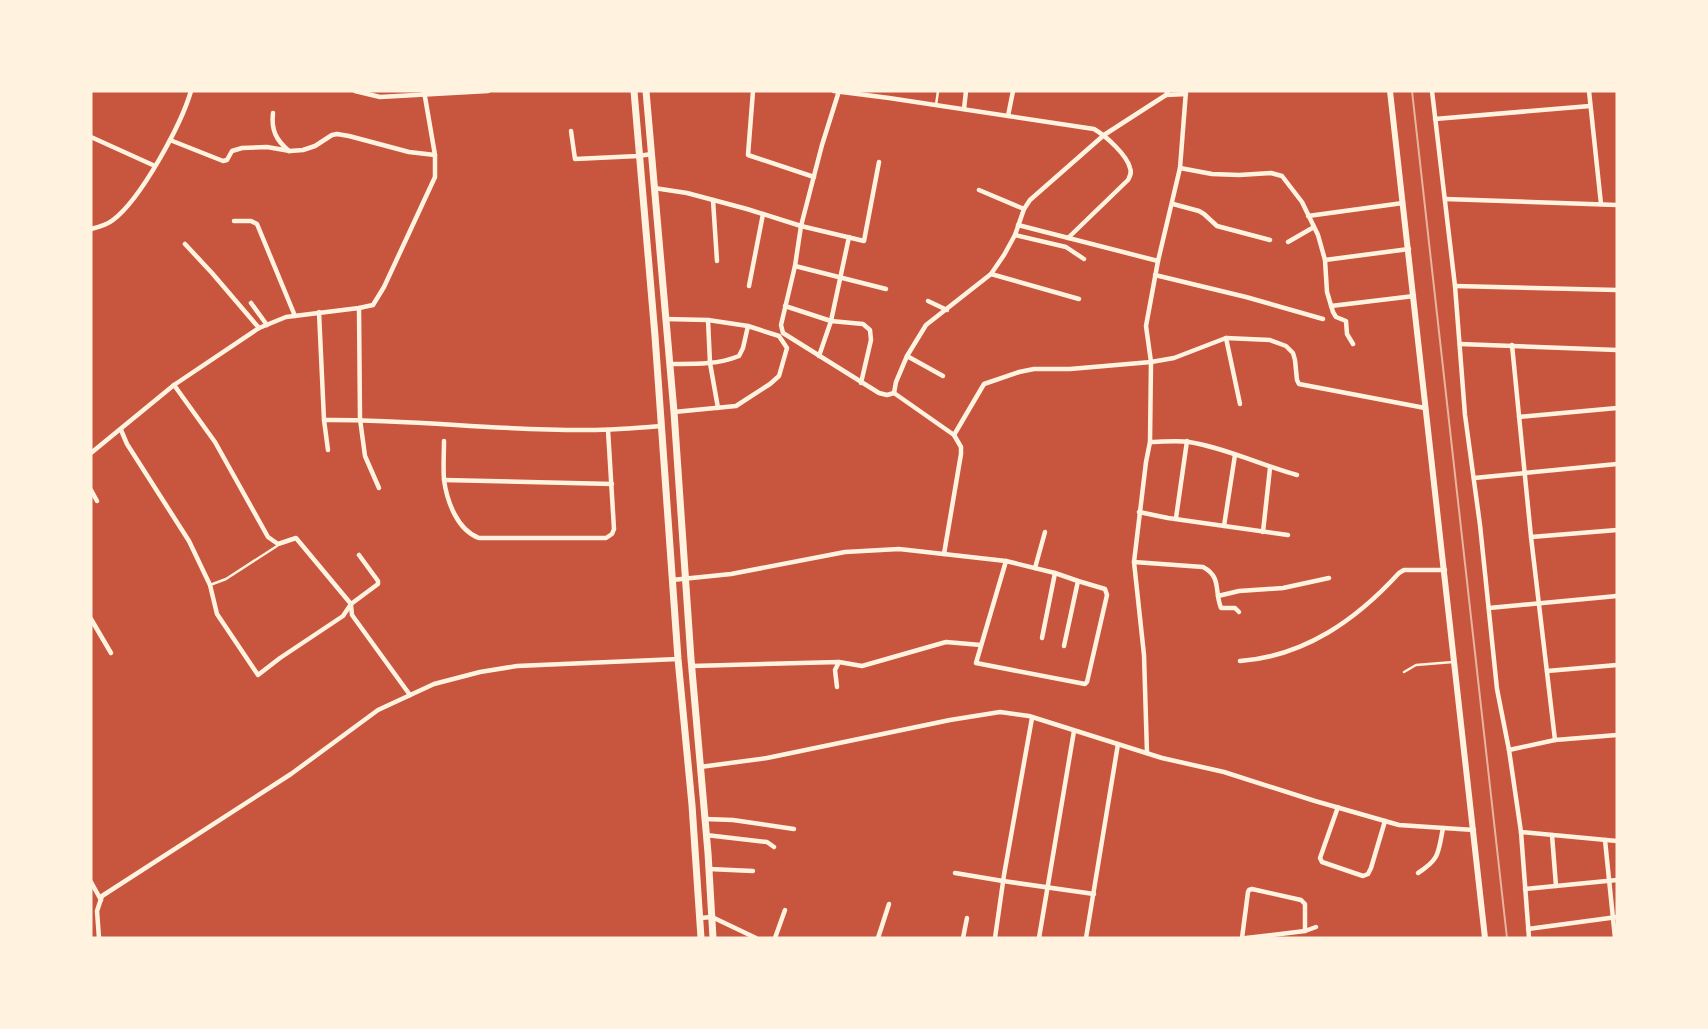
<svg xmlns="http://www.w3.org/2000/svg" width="1708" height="1029" font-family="Commissioner,sans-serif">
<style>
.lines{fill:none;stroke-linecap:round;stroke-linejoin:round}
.service{stroke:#fff3e0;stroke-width:2.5}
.minor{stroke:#fff3e0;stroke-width:4.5}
.secondary{stroke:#fff3e0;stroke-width:6}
.primary{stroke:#fff3e0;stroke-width:7}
.rail{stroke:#e9b49f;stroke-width:2}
</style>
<rect width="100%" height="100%" fill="#c8553d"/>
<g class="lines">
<g class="service">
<path d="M936,105l2,-14"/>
<path d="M210,585l16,-6 51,-33 1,-2"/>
<path d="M1404,672l12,-7 37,-3"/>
</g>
<g class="minor">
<path d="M355,91l25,6 108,-6"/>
<path d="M753,91l-5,64 66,22"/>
<path d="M834,91l55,7 205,31c12,7 33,26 36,39 2,5 0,8 -2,12l-60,58"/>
<path d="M839,91l-17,54 -21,81 -6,40 -14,59 2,8 96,60 8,2 7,-2"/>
<path d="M1432,91l23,195 10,129 15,110 17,164 12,61 12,82 8,106"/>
<path d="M1589,91l12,113"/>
<path d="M1166,95l20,-1"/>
<path d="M964,109l2,-18"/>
<path d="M273,113c-2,17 3,27 16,38"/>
<path d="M1008,116l5,-25"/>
<path d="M1435,119l155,-13"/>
<path d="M571,131l4,28 63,-3 14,-2"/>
<path d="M91,137l64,29"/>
<path d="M170,140l53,21 4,-1 5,-9 10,-3 25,-1 23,4 13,-1 12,-4 17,-11 5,-1 12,2 60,16 26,3"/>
<path d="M1180,168l32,6 27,1 32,-2 11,3 20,26 16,33 7,25 2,32 6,20 3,5 10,4 1,13 6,10"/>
<path d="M654,188l33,5 60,16 54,17 63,15 15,-79"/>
<path d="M979,190l45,19"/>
<path d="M1445,199l172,6"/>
<path d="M713,200l4,61"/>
<path d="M1173,204l26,7 5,3 13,12 53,14"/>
<path d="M1308,216l95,-13"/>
<path d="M234,221h17l6,3 38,92"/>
<path d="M1018,225l140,36"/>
<path d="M91,229c8,-2 16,-4 22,-9 28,-21 68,-95 78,-129"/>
<path d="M1015,235l51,12 18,12"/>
<path d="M1288,242l26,-15"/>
<path d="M185,244l27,29 47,55"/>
<path d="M1325,260l84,-11"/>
<path d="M795,266l91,23"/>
<path d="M991,274l88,25"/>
<path d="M1155,275l91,22 77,22"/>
<path d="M749,286l14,-72"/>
<path d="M1455,286l162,4"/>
<path d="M928,301l19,9"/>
<path d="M251,303l16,22"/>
<path d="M785,306l46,15 32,3 7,6 1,10 -10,43"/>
<path d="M1331,306l83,-10"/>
<path d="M359,308l1,111 5,37 14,32"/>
<path d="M319,312l5,108 4,30"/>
<path d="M665,319l43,1 40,6 31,10 8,12 -8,28 -9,8 -34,22 -62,6"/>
<path d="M708,320l2,43 8,45"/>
<path d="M1226,338l14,66"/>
<path d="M1460,344l157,6"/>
<path d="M1512,345l19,192 24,203"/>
<path d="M819,356l12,-35 18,-84"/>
<path d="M907,356l36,20"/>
<path d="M670,364c23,0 47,1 69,-8l4,-8 5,-22"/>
<path d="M174,385l41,57 53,95 10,7 18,-6 55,66"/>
<path d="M894,393l2,-11 11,-26 19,-31 65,-51 13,-19 11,-20 9,-26 6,-9 74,-65 62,-40 2,-4"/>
<path d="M894,393l60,42 7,12v7l-17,100"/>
<path d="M1519,417l98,-9"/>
<path d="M324,420c88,-1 176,11 265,10 24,0 48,-2 72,-4"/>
<path d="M121,430l6,14 62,97 21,44 7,29 41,61 22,-17 63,-42 8,-12 27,-20v-3l-19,-26"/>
<path d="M954,435l30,-51 35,-12 15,-3h36l81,-7 23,-4 52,-20 44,2 16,6 7,7 2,7 2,20 2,4 126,24"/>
<path d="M444,441c0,13 -1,26 0,39 3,21 13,50 35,58h127l6,-4 2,-5 -6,-99"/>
<path d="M1150,442c12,0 27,-2 39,0 37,6 72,23 108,33"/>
<path d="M91,453l83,-68 85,-57 27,-11 73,-9 14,-3 11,-18 51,-110v-22l-11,-64"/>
<path d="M1474,478l143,-14"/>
<path d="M444,480l168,4"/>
<path d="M91,490l6,11"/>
<path d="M1139,512l29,6 120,17"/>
<path d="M1176,518l11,-77"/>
<path d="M1224,526l11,-71"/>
<path d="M1263,532l7,-64"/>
<path d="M1531,537l86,-7"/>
<path d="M1006,561l-30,102 109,21 2,-2 20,-87 -2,-6 -27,-8 -14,65"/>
<path d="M1134,562l69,5c19,10 11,24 18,41h14l4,4"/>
<path d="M1035,568l10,-36"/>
<path d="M672,580l59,-6 114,-22 54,-3 107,12 49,12 23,8"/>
<path d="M1218,596l21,-5 44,-3 46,-10"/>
<path d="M351,605l1,10 58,80"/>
<path d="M1489,608l128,-12"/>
<path d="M91,619l20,34"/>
<path d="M1042,638l13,-65"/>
<path d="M1240,661c65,-5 116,-41 159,-88l5,-3h41"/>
<path d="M692,666l147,-4 23,4 84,-24 35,3"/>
<path d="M1547,671l70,-6"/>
<path d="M837,687l-2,-17 4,-8"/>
<path d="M1509,750l46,-10 62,-5"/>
<path d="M1147,753l-3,-98 -10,-93 12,-100 4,-20 1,-80 -5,-36 12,-65 22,-93 6,-77"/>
<path d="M700,767l67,-9 183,-38 50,-8 29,4 133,42 62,14 91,29 84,24 75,5"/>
<path d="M1338,807l-18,51 2,4 41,14 5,-2 3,-6 14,-47"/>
<path d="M705,819l28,1 61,9"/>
<path d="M1521,832l96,9"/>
<path d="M706,835l61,7 7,5"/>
<path d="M1552,835l4,51"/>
<path d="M1605,840l10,98"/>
<path d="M709,869l44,2"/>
<path d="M955,873l48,8 91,13"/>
<path d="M1418,873c22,-14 20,-20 25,-45"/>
<path d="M91,882l10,18"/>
<path d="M1525,889l92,-9"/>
<path d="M700,918l12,-1 44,21"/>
<path d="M1528,929l89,-12"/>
<path d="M99,938l-2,-27 5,-15 189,-122 87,-64 56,-26 46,-12 37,-6 161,-7"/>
<path d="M775,938l10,-28"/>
<path d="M878,938l11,-34"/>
<path d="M963,938l4,-20"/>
<path d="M995,938l9,-63 28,-157"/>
<path d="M1039,938l35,-207"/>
<path d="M1086,938l32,-194"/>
<path d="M1242,938l6,-46 1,-2 3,-1 49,11 4,4v27"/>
<path d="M1246,938l59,-7 11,-4"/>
</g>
<path class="secondary" d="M1390,91l95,847"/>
<g class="primary">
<path d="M634,91l21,245 23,323 14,146 9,133"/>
<path d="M646,91l28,321 17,247 17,194 5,85"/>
</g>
<path class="rail" d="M1412,91l95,847"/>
</g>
<rect width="1708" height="1029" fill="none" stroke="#fff3e0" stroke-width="185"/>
</svg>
